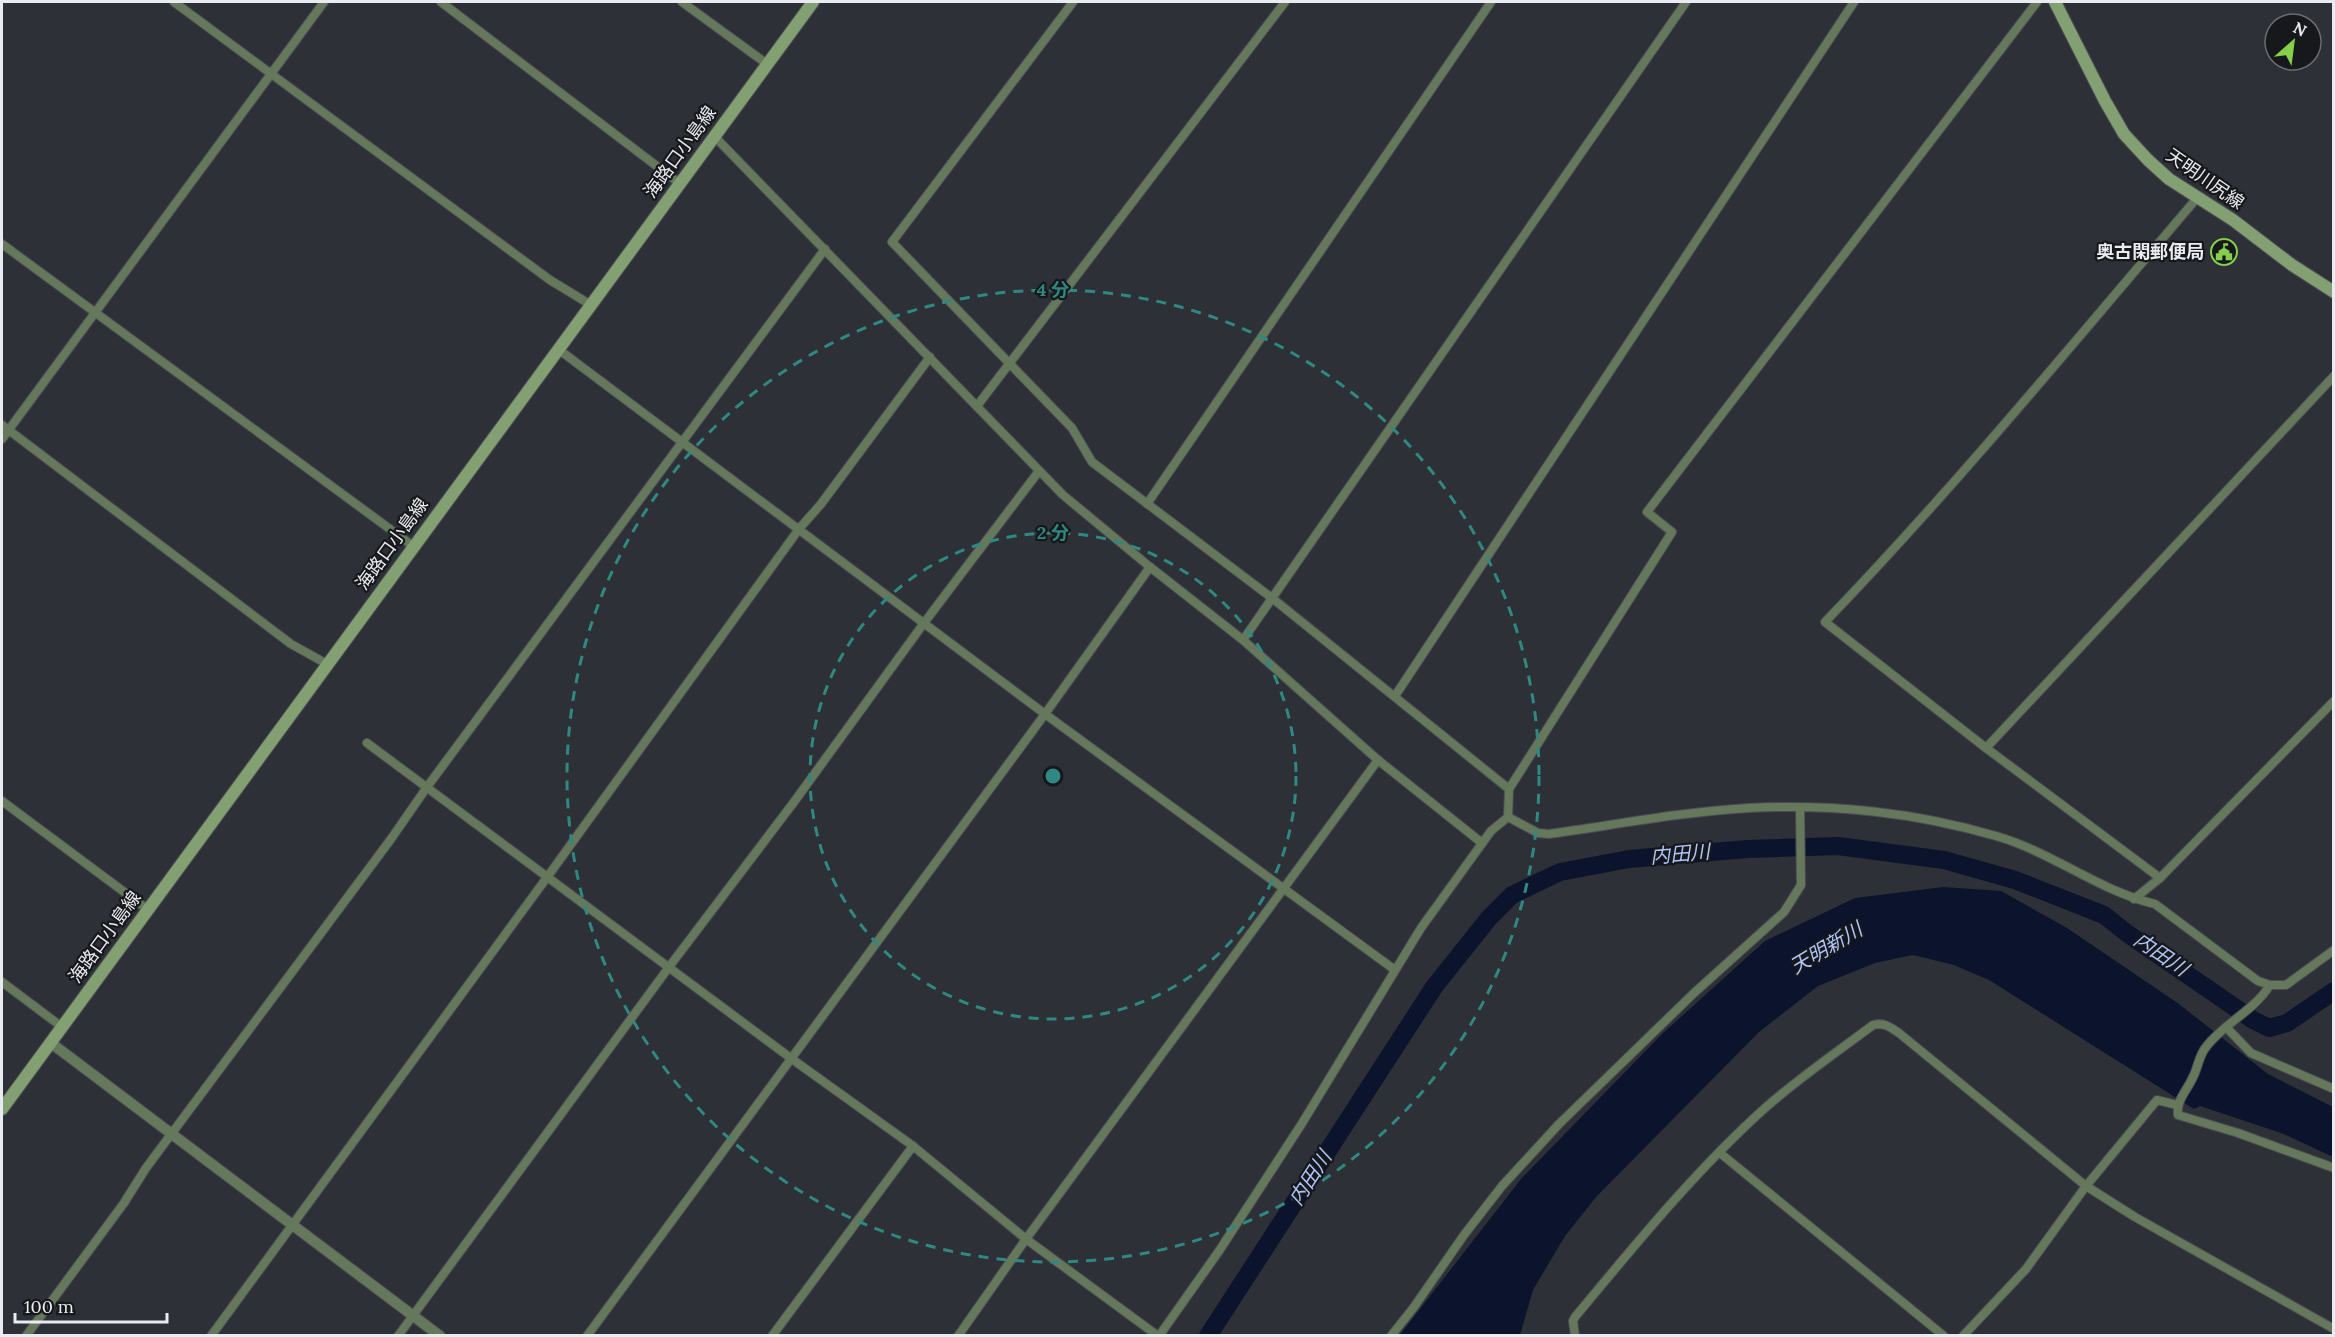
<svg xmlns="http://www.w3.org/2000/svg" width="2335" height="1337" font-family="Lora,'Noto Sans JP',serif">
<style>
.water{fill:#0b142c}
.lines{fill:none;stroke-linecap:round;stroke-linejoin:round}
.river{stroke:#0b142c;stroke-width:18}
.minor-casing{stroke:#4b4e54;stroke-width:10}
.tertiary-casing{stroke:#4b4e54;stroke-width:12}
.secondary-casing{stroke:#4b4e54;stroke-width:14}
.minor{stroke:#66785b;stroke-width:8}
.tertiary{stroke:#66785b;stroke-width:10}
.secondary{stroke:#83a072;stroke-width:12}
.ring{fill:none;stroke:#308882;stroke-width:3;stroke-dasharray:10 8}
.labels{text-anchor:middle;stroke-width:4.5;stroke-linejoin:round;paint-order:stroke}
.street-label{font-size:18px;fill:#e9ebf0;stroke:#17181b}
.poi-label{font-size:18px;font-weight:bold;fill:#e9ebf0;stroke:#17181b;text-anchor:end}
.water-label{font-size:20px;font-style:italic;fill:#aec5fa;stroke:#17181b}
.centre{fill:#308882;stroke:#17181b;stroke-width:3}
.ring-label{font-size:18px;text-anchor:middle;font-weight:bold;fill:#308882;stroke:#17181b;stroke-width:4.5;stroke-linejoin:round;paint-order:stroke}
</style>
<rect width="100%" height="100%" fill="#2d3036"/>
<path class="water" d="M1943,887l58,4 66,37 112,76 89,70 65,33v50l-49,-23 -84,-28 -6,3 -205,-129 -35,-15 -41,-10 -38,8 -57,23 -59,46 -163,165 -31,39 -32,54 -13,45 -121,1 122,-157 141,-145 103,-93 90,-43z"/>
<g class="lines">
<path class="river" d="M1208,1336l226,-349 55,-69 23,-23 48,-23 69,-13 119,-10 90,-3 106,14 71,20 89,35 24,19 86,59 39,27 16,8 18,-5 47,-32"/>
<defs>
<g id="minor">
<path d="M174,2l376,278 41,25"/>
<path d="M441,2l238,181"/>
<path d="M682,2l85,62"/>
<path d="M1073,2l-181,240 180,186 20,34 180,136 237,191"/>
<path d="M714,136l349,359 87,72 93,73 135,120 104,83"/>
<path d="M2,244l411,302"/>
<path d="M558,349l487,365 350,256"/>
<path d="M977,406l308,-404"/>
<path d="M2,425l289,219 36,20"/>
<path d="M2,439l322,-437"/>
<path d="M1147,504l344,-502"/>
<path d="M1243,640l443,-638"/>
<path d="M1395,696l459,-694"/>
<path d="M367,743l425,316 121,87 113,93 132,97"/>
<path d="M1986,748l348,-372"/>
<path d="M2,801l145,108"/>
<path d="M1508,817l30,16 11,1c65,-9 132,-22 199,-26 86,-4 165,4 248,28 56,16 103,55 159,68l103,77 12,4h16l48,-35"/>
<path d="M2160,878l-174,-130 -161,-126c131,-136 250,-281 372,-424"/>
<path d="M2134,899l26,-21 174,-177"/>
<path d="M2,982l60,45"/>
<path d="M2270,985c-16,26 -46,38 -64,62 -7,8 -8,21 -13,30 -6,14 -17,23 -15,38l60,18 96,35"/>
<path d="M2226,1027l25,26 83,36"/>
<path d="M1720,1153l224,183"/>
<path d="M26,1336l98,-133 22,-35 245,-329 36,-52 398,-538"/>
<path d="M211,1336l337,-460 251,-347 22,-25 109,-147"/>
<path d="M398,1336l271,-369 125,-165 130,-179 115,-152"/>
<path d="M587,1336l458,-622 105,-147"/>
<path d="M772,1336l141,-190"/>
<path d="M958,1336l68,-97 352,-479"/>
<path d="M1159,1336l60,-85 82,-126 120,-197 70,-97 17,-14 1,-28 163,-257 -25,-20 390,-510"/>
<path d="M1391,1336l23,-29 50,-72 38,-49 57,-62 135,-131 90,-81 17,-27 -1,-77"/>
<path d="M1575,1336l-2,-15 2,-4c60,-72 120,-146 190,-209 34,-30 72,-56 108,-83 11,-3 17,2 26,8l187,153 49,31 199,112"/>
<path d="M1963,1336l63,-67 60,-83 71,-86 20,5"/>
</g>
<path id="tertiary" d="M51,1043l389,293"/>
<g id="secondary">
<path d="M2055,2l50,99 19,33 24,26 21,19 64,41 59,45 42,27"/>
<path d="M2,1109l811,-1107"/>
</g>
</defs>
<use href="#minor" class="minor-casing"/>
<use href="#tertiary" class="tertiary-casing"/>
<use href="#secondary" class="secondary-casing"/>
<use href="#minor" class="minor"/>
<use href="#tertiary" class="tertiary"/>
<use href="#secondary" class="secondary"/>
</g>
<g class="ring">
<circle cx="1053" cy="776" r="243"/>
<circle cx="1053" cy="776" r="486"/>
</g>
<defs>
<symbol id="civic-ring" viewBox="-11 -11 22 22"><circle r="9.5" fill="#17181b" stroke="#85cf4c" stroke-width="1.5"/><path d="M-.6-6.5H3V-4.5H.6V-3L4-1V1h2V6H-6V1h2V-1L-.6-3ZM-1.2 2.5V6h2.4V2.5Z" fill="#85cf4c"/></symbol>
</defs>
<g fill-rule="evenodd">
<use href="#civic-ring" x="2209" y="237" width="30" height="30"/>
</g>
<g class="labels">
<g class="street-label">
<text transform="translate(680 152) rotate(-54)" y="6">海路口小島線</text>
<text transform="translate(2205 179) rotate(35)" y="6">天明川尻線</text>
<text transform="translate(392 544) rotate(-54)" y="6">海路口小島線</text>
<text transform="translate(105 937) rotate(-54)" y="6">海路口小島線</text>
</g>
<g class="poi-label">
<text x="2204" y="258">奥古閑郵便局</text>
</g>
<g class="water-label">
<text transform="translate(1680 854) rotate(-5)" y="7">内田川</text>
<text transform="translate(1826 948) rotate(-31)" y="7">天明新川</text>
<text transform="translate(2161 954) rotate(34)" y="7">内田川</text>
<text transform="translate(1310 1178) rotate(-57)" y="7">内田川</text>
</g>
</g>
<circle cx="1053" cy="776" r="9" class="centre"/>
<g class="ring-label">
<text x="1053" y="296">4 分</text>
<text x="1053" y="539">2 分</text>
</g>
<rect width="2335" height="1337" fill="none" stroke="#e9ebf0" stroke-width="6"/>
<g transform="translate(2293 42) rotate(28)"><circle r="28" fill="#17181b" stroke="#6b6c70" stroke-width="1.5"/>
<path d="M0-4.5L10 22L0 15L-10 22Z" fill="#85cf4c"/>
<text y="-9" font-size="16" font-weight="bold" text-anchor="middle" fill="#e9ebf0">N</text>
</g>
<path d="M15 1313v9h152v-9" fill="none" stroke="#e9ebf0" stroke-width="3"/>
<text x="24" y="1313" font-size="18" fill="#e9ebf0" stroke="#17181b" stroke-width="4.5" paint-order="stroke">100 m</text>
</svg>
